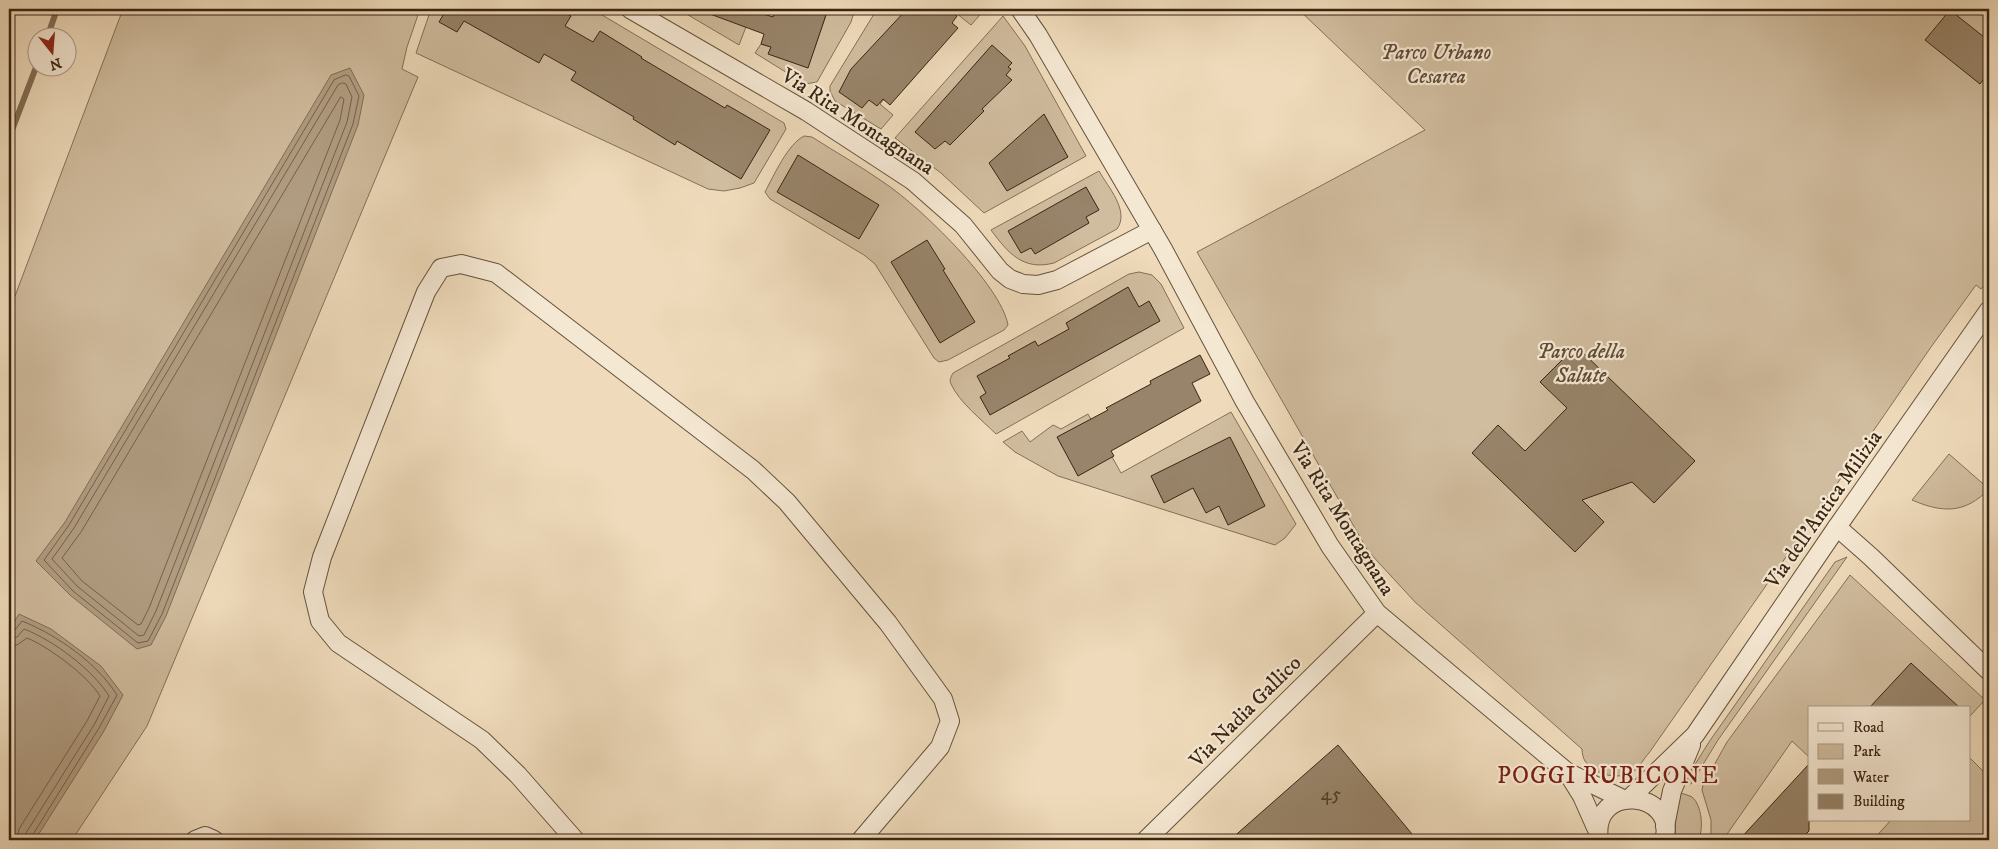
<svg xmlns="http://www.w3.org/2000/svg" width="1998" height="849" font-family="'IM FELL DW Pica',serif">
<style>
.green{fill:#d0bc9e;stroke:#847058}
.water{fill:#b19d82;stroke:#816d55}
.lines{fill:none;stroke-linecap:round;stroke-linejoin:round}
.shore{stroke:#75614a;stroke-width:1}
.stream{stroke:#816d55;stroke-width:6}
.building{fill:#98846a;stroke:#392512}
.minor-casing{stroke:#66523c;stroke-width:20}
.minor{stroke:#f5e8d3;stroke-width:18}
.labels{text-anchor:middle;stroke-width:4.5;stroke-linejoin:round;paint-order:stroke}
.number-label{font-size:19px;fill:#513d28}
.park-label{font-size:21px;font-style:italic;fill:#5f4b35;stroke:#f5e8d3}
.street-label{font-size:21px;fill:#392512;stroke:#f5e8d3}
.quarter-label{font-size:24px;letter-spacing:1px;fill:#7a1f14;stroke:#f5e8d3}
</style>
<rect width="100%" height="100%" fill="#efdbbb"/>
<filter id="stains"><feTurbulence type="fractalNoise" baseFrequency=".004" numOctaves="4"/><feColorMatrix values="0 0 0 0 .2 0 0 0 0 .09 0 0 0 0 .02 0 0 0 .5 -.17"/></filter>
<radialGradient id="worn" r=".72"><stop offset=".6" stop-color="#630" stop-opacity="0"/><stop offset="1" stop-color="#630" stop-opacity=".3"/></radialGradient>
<g class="green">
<path d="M123,9h297l-13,38 -5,22 16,8 -271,649 -75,114h-63v-528z"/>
<path d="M431,9h161l192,114 2,6 -32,54 -14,5 -16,3 -16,-2 -292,-136z"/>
<path d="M678,9h75l-14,36z"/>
<path d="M828,9h27l-4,13 -34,60 -12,2 -50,-31 6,-9 10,3 -2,7 39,13z"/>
<path d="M877,9h108l-14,16 -15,-12 -76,91 13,11 -12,14 -46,-28 -5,-10v-5z"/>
<path d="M1298,9h691v270l-8,10 -5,-4 -45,62 -101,147 -181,259c-5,5 -9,14 -15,18 -15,10 -39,4 -49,-10 -2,-3 -3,-8 -3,-12l-167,-147 -47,-51 -171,-299 228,-122z"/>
<path d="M1003,16l22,30 61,110 -102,57 -43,-40 -46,-35z"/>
<path d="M804,136l8,1c25,16 50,30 74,47 34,23 115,101 122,141l-4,5 -56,30 -9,2 -5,-4 -59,-94 -11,-9 -94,-56 -5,-7c9,-17 23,-48 39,-56z"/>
<path d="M1099,171c9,16 31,40 18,58l-63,34c-31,8 -46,-10 -63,-33z"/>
<path d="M1139,272l13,3 9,9 23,44 -188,106c-14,-14 -37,-32 -45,-50 -2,-4 0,-7 2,-11l176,-99z"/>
<path d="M1231,412l65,112 -11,14 -10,7 -217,-69 -43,-24 -12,-10 19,-11 8,11 23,-17 8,4 27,-15 33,59z"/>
<path d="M1949,454l40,35c-24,25 -47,24 -77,11z"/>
<path d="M1847,557l-129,183 -27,44 -7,-2 25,-40 126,-180z"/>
<path d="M1850,575l135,125 -16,17v-9h-160v49l-17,-16 -69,99h-12v-20l-9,-30 1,-5 24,-43z"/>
<path d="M1969,757l20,20v63h-116l18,-20h78z"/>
<path d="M1680,793c4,1 8,2 12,4 10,8 12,33 6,43h-23l1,-33z"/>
</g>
<g class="water">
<path d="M350,68l14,27 -6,30 -192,491 -15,29 -14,4 -67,-54 -34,-34 29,-39 266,-447z"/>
<path d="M19,614l32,15 50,37 22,29 -19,36 -69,109h-26v-210z"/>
</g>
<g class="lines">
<g class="shore">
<path d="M346,75l3,1 10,20 -6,28 -191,490 -14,27 -10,2 -65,-52 -29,-31 25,-35 265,-445z"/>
<path d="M343,83l3,1 6,13 -5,25 -191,489 -12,24 -5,1 -62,-50 -25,-27 22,-31 264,-443z"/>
<path d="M341,97l3,2 -4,21 -191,488 -8,16 -3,1 -56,-44 -20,-23 19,-26z"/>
<path d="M9,632l5,-1 8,-10c35,14 75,42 95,74l-18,33 -67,108 -1,4"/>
<path d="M9,639l8,-2 7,-8c29,11 69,41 85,67l-15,29 -68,108 -2,7"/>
<path d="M9,646l8,-1 10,-7c22,9 61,38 73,58l-13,25 -68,108 -2,11"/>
</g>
<g class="stream">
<path d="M47,38l10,-29"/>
<path d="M9,138l29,-76"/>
</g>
</g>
<g class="building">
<path d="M443,9h115l13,7 -6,10 28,16 7,-11 42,26 -1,1 84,50 2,-3 43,25 -29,49 -64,-38 -2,4 -42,-26 1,-2 -63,-37 5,-8 -32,-18 -5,9 -75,-42 -7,11 -18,-10 7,-12z"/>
<path d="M702,9h46l25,8 3,-8h52l-20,59 -40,-14 3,-7 -10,-3 3,-10 -62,-23z"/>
<path d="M907,9h41l9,7 -5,7 6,5 -68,77 -7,-6 -6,7 -8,-6 -7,8 -23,-16 12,-23z"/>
<path d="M1950,10l39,31v31l-9,12 -55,-44z"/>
<path d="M992,45l20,18 -4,4 3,2 -5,6 6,5 -30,29 2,2 -34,34 -5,-4 -10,8 -20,-17z"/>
<path d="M1044,114l24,43 -61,34 -18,-28z"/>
<path d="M798,155l81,50 -20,34 -82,-47z"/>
<path d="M1086,187l13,23 -13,7 3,6 -54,31 -4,-6 -10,5 -13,-22z"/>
<path d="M927,240l18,29 -2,1 32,52 -35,21 -49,-81z"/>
<path d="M1128,287l11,20 10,-6 11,20 -170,94 -10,-18 6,-4 -9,-17 33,-18 -2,-2 27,-15 3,5 31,-17 -3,-6z"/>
<path d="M1576,346l119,115 -41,42 -22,-21 -50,18 22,22 -29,30 -103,-99 26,-28 27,26 42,-43 -27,-26z"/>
<path d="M1200,355l10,19 -18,9 9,18 -90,50 3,5 -36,20 -21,-39 51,-27 -2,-2 45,-24 -1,-3z"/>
<path d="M1230,437l35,69 -37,19 -9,-19 -13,7 -13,-25 -29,15 -13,-27z"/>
<path d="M1911,663l49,45h-91z"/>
<path d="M1338,745l79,95h-187z"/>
<path d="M1809,764v67l-9,9h-61z"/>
</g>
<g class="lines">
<defs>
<g id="minor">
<path d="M630,9l176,102 107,70 50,44 37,46 10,8 13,5 15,1 19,-5 95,-50"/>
<path d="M1020,9l18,26 125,214 82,153 85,144 47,67 190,159 56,27"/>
<path d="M1837,527l34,30 118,114"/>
<path d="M1567,772l15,24 16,36"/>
<path d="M1629,799l66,-64 142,-208 152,-217"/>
<path d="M1665,826l7,-35 19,-46"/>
<path d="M195,840l10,-4 9,4"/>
<path d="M575,840l-57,-65 -36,-35 -144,-97 -18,-22 -7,-29 9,-35 104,-265 15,-24 20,-4 35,9 257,197 34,32 101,121 55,76 7,22 -10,26 -79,93"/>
<path d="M1146,840l231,-227"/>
<path d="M1599,840c-9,-59 80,-49 65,0"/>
</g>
</defs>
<use href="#minor" class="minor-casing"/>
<use href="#minor" class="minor"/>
</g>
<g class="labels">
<g class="number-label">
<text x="1331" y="800">45</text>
</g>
<g class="park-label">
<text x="1436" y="59">Parco Urbano<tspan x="1436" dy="24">Cesarea</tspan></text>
<text x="1581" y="358">Parco della<tspan x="1581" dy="24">Salute</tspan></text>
</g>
<g class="street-label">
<text transform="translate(858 121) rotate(33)" y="7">Via Rita Montagnana</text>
<text transform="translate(1823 509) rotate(-55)" y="7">Via dell'Antica Milizia</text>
<text transform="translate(1343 518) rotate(58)" y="7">Via Rita Montagnana</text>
<text transform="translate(1245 711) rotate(-45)" y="7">Via Nadia Gallico</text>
</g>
<g class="quarter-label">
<text x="1608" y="783">POGGI RUBICONE</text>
</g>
</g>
<rect width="1998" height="849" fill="none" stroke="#efdbbb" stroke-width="30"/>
<rect x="10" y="10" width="1978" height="829" fill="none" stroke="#392512" stroke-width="2.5"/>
<rect x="15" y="15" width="1968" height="819" fill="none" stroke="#392512"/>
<rect x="1808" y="706" width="162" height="115" fill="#f5e8d3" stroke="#aa9a86"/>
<rect x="1818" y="723" width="25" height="8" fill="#f5e8d3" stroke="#aa9a86"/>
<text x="1853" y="732" font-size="15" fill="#392512">Road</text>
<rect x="1818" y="744" width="25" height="15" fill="#d0bc9e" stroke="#aa9a86"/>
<text x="1853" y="756" font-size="15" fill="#392512">Park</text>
<rect x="1818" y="769" width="25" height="15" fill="#b19d82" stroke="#aa9a86"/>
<text x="1853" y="782" font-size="15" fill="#392512">Water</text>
<rect x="1818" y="794" width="25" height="15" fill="#98846a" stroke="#aa9a86"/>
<text x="1853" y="806" font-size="15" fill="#392512">Building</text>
<g transform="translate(52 52) rotate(163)"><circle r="24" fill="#f5e8d3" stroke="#aa9a86"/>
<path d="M0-4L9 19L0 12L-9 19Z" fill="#8f2418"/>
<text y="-8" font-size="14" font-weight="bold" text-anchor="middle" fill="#392512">N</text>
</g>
<rect width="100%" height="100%" filter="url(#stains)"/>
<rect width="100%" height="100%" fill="url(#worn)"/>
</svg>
